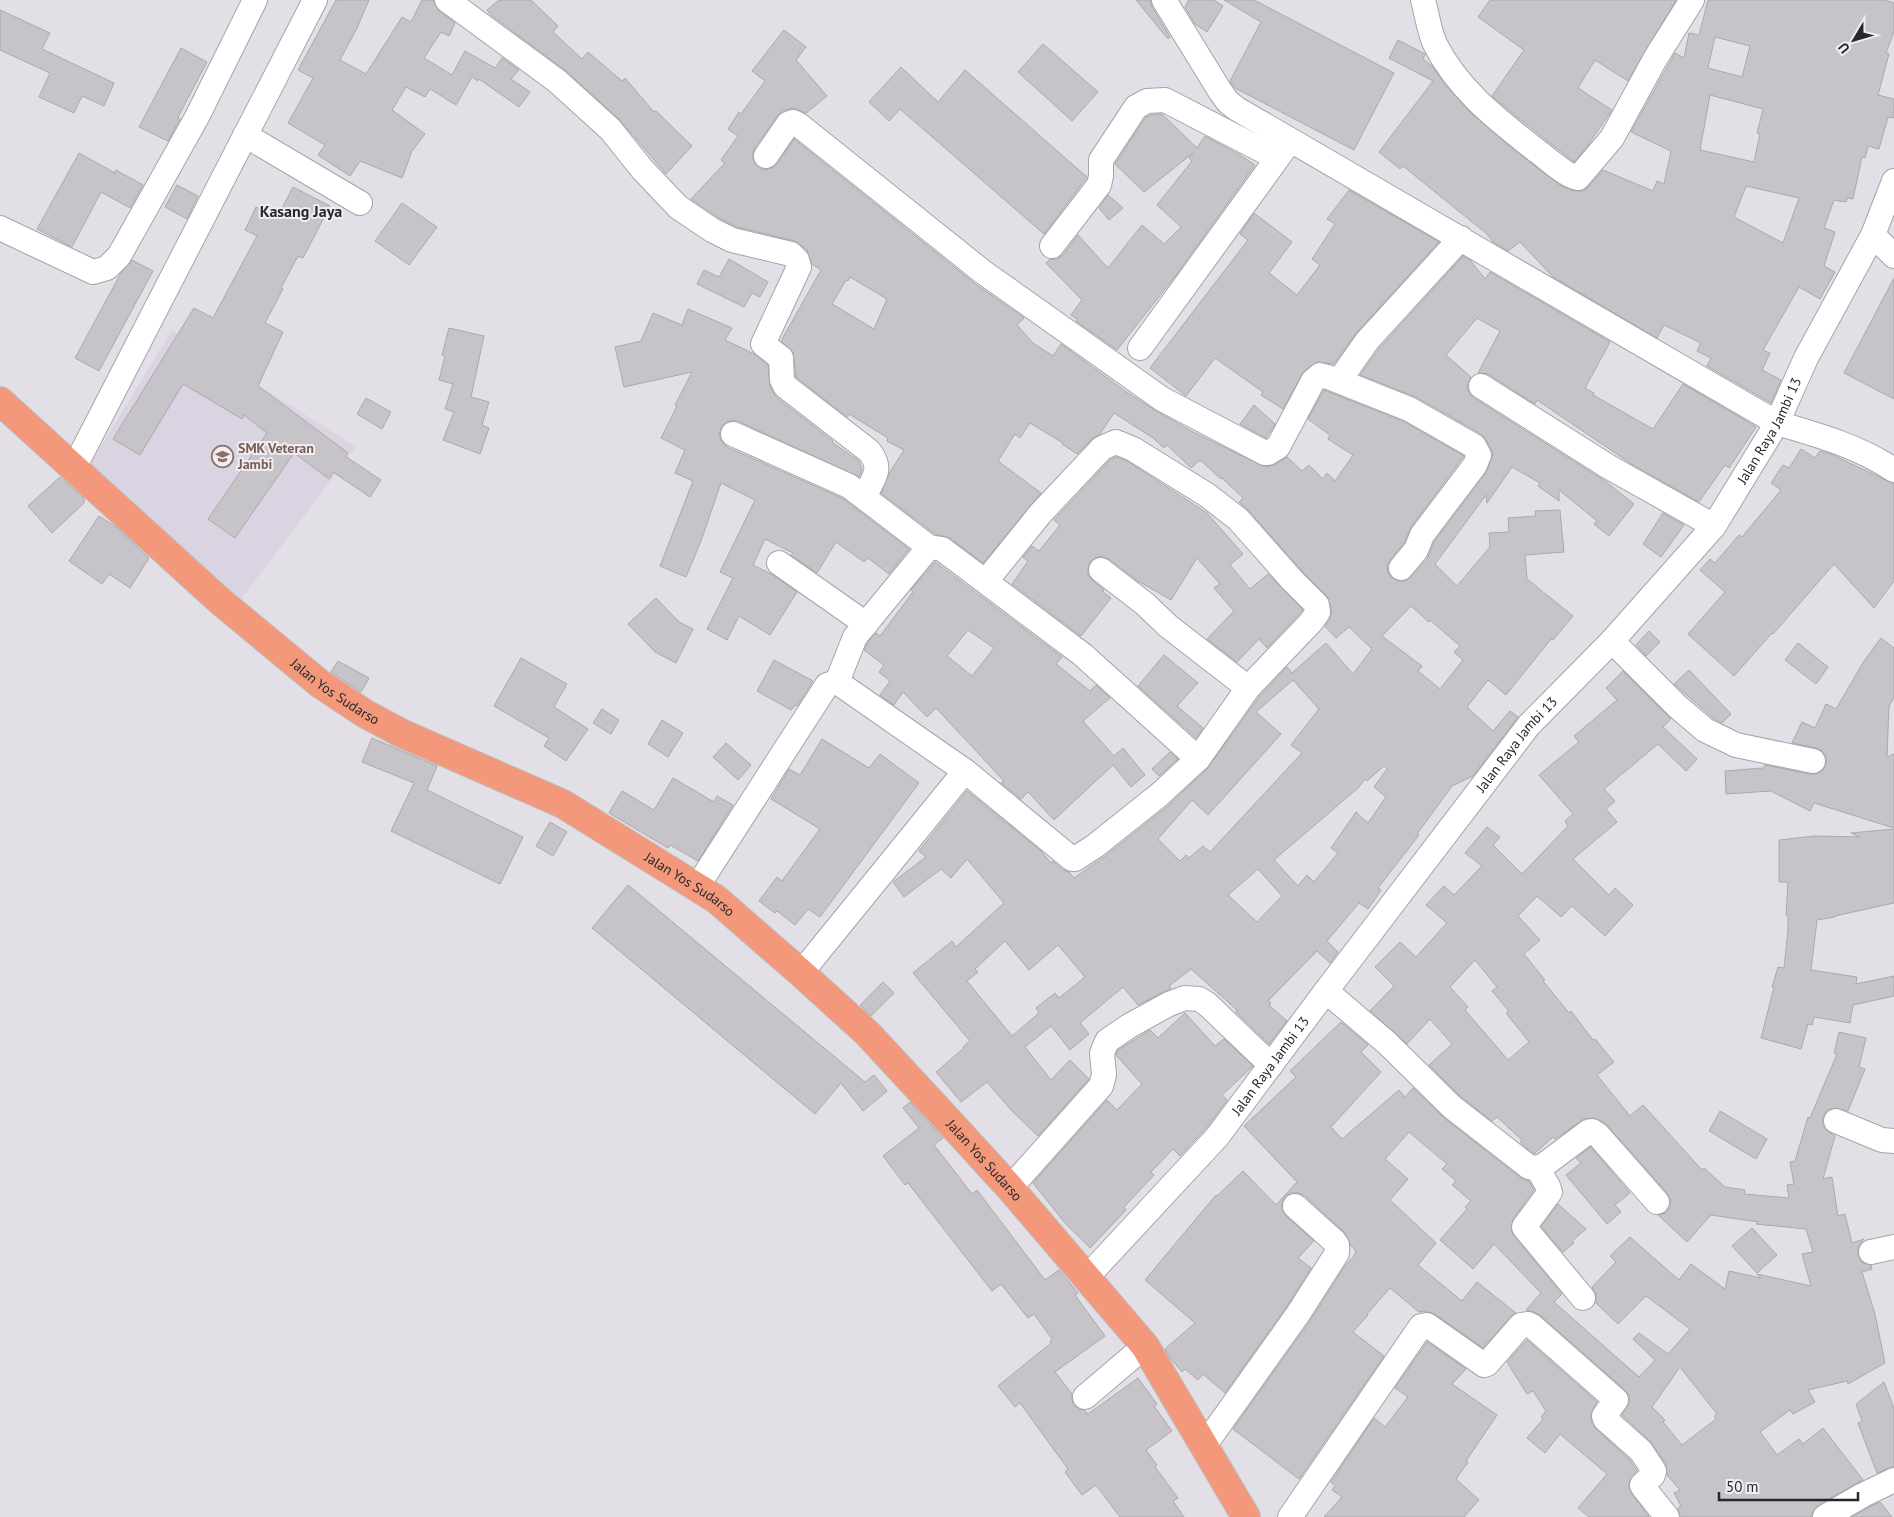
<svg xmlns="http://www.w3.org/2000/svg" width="1894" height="1517" font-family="'PT Sans',sans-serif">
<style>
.built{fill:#dad3e1}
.building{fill:#c6c3c9;stroke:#aba8ae;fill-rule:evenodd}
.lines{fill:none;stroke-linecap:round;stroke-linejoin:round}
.minor-casing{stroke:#a6a3a9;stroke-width:26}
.highway-casing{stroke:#bebebf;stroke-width:30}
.minor{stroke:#fff;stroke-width:24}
.highway{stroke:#f4987c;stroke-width:28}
.labels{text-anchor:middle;stroke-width:4;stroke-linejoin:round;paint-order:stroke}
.street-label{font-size:14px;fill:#282729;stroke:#f0edf3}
.education-label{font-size:14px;font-weight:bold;fill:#785e54;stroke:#f0edf3;text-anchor:start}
.quarter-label{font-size:16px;font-weight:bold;fill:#282729;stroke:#f0edf3}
</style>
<rect width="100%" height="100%" fill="#e2dfe6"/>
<path class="built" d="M172,330l184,117 -115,152 -152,-133z"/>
<g class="building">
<path d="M336,0h33l-12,28 -17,32 26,14 36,-57 9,5 11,-22h9l3,1 5,10 16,12 -6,13 -8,-4 -17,26 28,17 13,-24 30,17 7,-10 17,12 -8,9 19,13 -11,15 -40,-28 -1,2 -6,-4 -16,28 -26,-16 -5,8 -19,-10 -14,23 33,24 -13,17 -10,27 -42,-17 -10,15 -32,-21 7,-10 -37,-22 25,-45 -15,-8z"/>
<path d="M499,0h32l27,26 -5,6 29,27 6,-7 34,29 3,-3 29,34 2,-1 36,35 -26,28 -47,-55 -54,-49 -74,-55 -4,-5z"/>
<path d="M1136,0h14l2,7 18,30 -2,2z"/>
<path d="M1189,0h25l9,6 -16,26 -12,-8 -10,-17z"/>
<path d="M1224,0h30l140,73 -40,77 -119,-62 -5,-7 31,-59z"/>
<path d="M1490,0h186l-48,81 -33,-21 -17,28 34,22 -24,35 -14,17 -57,-45 -25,-21 32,-46 -46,-33z"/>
<path d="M1708,0h177l9,3v29l-8,21 3,1 -11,41 16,4v19l-6,-1 -9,32 -11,-3 -3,12 -3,-1 -9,42 -5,-1 -2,4 -12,-2 -10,28 11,4 -11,34 11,6 -15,27 -21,-12 -36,63 7,3 -8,17 19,10 -10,23 -64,-37 4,-8 -14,-7 4,-8 -37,-18 -7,13 -104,-61 -33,-35 -12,9 -15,-9 -6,-8 -84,-68 -3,3 -21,-17 54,-71 -44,-23 9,-18 27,14 -2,5 9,7 13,19 26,28 43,37 47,36 14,5h8l5,-4 15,-17 50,21 4,-10 7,3 7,-33 -40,-19 44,-79 9,5 5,-25 10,2zM1715,37l35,9 -8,31 -34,-9zM1710,95l53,14 -6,24 3,1 -6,28 -54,-12zM1746,186l53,12 -16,45 -49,-26z"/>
<path d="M0,10l50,23 -8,16 72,34 -10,23 -22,-10 -8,17 -35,-16 11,-24 -50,-23z"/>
<path d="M784,30l22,17 -10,13 31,36 -21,17 -13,-5 -10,3 -6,5 -23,33 -2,6 2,7 5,6 5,2 8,-2 5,-4 17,-25 180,144 50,35 -7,7 16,18 20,13 8,-12 64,47 31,20 37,21 72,35 10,-2 12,-8 15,14 7,-6 14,14 4,-6 8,8 18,-26 -25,-16 2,-4 -22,-16 16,-29 79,31 61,35 -53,71 -7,16 -14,17 -3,6 1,6 4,6 6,3h7l6,-4 16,-18 7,-17 52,-69 7,-19 -7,-15 -5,-5 -65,-37 -56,-22 18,-25 85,-94 7,4 15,19 5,-7 120,70 -25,46 9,5 -1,2 60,34 30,-45 73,43 -27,41 -4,-3 -26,37 -66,-37 -96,-65 -2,4 -47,-30 -10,-1 22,-42 -23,-13 -31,37 25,22 -4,8 2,8 5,5 131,83 29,23 -25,32 -15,-12 3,-3 -38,-31v11l-21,-15 2,-3 -28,-16 -25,36 -1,-8 -51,69 22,22 33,-39 -1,-14 20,-1 -1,-14 28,-2 -1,-5 25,-1 4,42 -39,3 2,24 46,37 -20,24 -2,-1 -45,56 -18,-15 -21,27 26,24 17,-20 8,6 -45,59 -21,10 -35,48 2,1 -41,53 3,2 -13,19 -9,-6 -32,38 11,11 -8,11 -13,-12 -49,50 3,2 -2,2 18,16 -18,23 -33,-32 1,-2 -46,-41 -22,17 2,2 -2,1 -31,16 -15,-18 -43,36 9,11 -19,16 -19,-24 -26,21 26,33 19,-20 19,19 -51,57 -26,-25 -25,-29 -26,20 -25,-30 28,-24 -1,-1 7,-6 -57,-68 39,-32 4,6 48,-44 -37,-44 -16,19 -10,-9 -37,28 -11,-15 33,-25 -7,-6 48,-60 74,60 10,12 2,-2 10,9 6,2 5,6 30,-21 64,-51 39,-37 52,-72 28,-30 5,6 34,-30 27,31 19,-25 -23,-22 -13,11 -11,-12 5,-7 2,-8 -5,-15 -25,-25 -54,-61 -9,-8 4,-4 -21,-20 -1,1 -21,-19 -9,8 -24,-23 -3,3 -11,-10 -39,-25 -14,21 -8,5 -15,15 -15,-10 1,-1 -33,-20 -10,15 -5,-4 -17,27 43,32 -58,70 -33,-25 -15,-4 -54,-41 9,-21 14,-22 -17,-9 1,-3 -39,-24 -2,3 -51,-40 -3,-25 -12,-11 40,-71 -9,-6 -5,-14 -12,-9 -58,-14 -18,-9 -28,-19 34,-36 -4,-3 17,-24 -10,-7 11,-17 2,2 24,-33 -13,-10zM850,277l37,22 -13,30 -42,-25 14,-24 2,1zM1411,606l18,16 1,-2 30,26 -6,6 9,8 -23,29 -22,-18 4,-5 -40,-30zM1293,680l26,29 -28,36 11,8 -92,99 -7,-6 -14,12 -3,-3 -6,6 -22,-22 34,-39 16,15 73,-81 -25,-22zM1384,766l3,3 -13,18 12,10 -18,26 -12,-11 -25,36 7,5 -24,29 -7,-7 -9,11 -24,-26 84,-72 7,-9 2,2zM1258,869l24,27 -25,26 -29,-27zM1005,941l24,29 29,-25 27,32 -26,21 -4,-5 -19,15 3,5 -27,23 -45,-55 11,-9 -3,-3z"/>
<path d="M1043,44l55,48 -26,29 -54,-49z"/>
<path d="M181,48l26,14 -29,55 2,2 -12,22 -29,-14z"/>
<path d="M901,67l37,35 27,-32 122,107 -43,57 -144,-125 -11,12 -20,-19z"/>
<path d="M1162,114l35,34 8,-12 35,19 15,10 -79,110 -59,75 -41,-29 1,-2 -6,-4 11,-15 -36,-37 4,-4h7l6,-4 15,-20 30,33 34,-43 22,19 17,-17 -24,-22 35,-44 -3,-3 4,-5 -49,39 -29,-28 31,-47 5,-2z"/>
<path d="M79,153l36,20 1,-3 27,15 -13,23 -29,-16 -29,55 -35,-18z"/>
<path d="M177,185l21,11 -11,23 -22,-12z"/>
<path d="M293,187l37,19 -27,52 -5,-2 -17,32 2,1 -18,34 18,9 -25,54 90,67 -3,3 36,24 -11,17 -37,-25 -4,7 -35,-26 -59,85 -27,-19 59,-86 -23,-18 -2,4 -59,-35 -43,71 -27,-16 81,-131 19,10 44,-82 -12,-6 11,-23 21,11z"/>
<path d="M1349,190l90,52 -82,90 -23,32 -17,-2 -13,9 -21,38 -22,-14 2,-3 -48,-34 -29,38 -36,-28 98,-128 -8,-6 14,-21 38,29 -23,31 28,22 23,-30 -8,-6 23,-35 -8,-5z"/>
<path d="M1108,195l15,13 -14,12 -10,-12z"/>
<path d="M402,203l35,24 -28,38 -34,-24z"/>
<path d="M729,259l39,23 -8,15 -8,-4 -8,14 -47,-23 7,-14 15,7z"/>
<path d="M132,260l21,11 -54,100 -24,-13 46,-85z"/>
<path d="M1894,278v121l-50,-26z"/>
<path d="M688,309l44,19 -7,12 29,14 14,11 2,21 6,11 57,44 -1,1 27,19 3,9 -3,7 -121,-56 -6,-1 -7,3 -4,5 -2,7 3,7 5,5 115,51 67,51 -20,25 -21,-16 -4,4 -28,-20 -19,31 -26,-18 2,-2 -28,-14 -12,26 20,10 24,17 -27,43 -31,-19 -12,24 -20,-11 26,-51 -13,-6 35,-72 -34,-17 -20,58 -15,36 -26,-11 33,-85 -18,-8 10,-23 -24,-12 16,-32 -2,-1 17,-33 -68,15 -9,-40 26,-6 12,-28 29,12z"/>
<path d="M449,328l35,8 -13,61 18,5 -7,23 7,3 -9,26 -37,-14 11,-28 -9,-3 8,-25 -14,-4 6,-24 -3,-1z"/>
<path d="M366,398l25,14 -9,17 -25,-15z"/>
<path d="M1254,405l21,19 -9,14 -26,-14z"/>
<path d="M1801,449l14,9 5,-7 13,4 61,29v97l-20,27 -40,-44 -61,70 -1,-1 -38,43 -46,-42 37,-42 -25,-22 10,-11 5,4 24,-28 3,2 39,-47 -10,-7 12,-18 6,3z"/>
<path d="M1116,457l11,4 80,52 36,41 -13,11 20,24 18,-15 35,36 -36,38 -8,-9 -22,23 -30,-23 27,-28 -20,-23 6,-4 -23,-26 -26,42 -33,-19 -29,-22 -7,-3 -7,2 -5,4 -2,6v7l5,6 11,9 -1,2 8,6 -30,38 -69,-52 16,-23 -5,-4 9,-11 7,5 21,-26 -6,-5 56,-60z"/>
<path d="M60,477l24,21v5l-32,30 -24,-27z"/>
<path d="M1663,513l21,12 -23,32 -18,-13z"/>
<path d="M99,516l17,11 33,31 -19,30 -21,-14 -7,10 -33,-23z"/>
<path d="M935,562l127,95 -6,7 34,27 6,-6 14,13 -27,23 31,35 9,-8 22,27 -14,12 -18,-22 -59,55 -26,-28 -7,7 -20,-16 3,-2 -68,-73 -9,9 -24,-25 -9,13 -14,-10 10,-14 -11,-9 5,-7 -20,-15 3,-6 9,-11 4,3 33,-44 -2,-2zM968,630l26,18 -22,28 -25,-20z"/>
<path d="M656,598l23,24 14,7 -17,34 -21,-11 -27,-28z"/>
<path d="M1649,631l11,11 -14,14 -10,-11z"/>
<path d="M1881,638l13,10v50l-5,8 -2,51 7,-3v74l-80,-25 -4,8 -39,-20 -45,3 -1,-23 38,-3 2,-3 45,9h7l6,-4 3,-7v-7l-4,-5 -6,-3 -24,-5 10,-21 13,6 11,-24 10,5 28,-48z"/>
<path d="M1798,643l30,24 -12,17 -31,-24z"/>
<path d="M1164,655l34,28 -21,23 26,22 -7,10 -58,-52z"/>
<path d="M521,658l46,26 -13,23 34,22 -22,32 -22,-15 5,-8 -55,-32z"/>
<path d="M774,660l39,21 -16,25 -2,-1 -4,5 -34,-19z"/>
<path d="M338,661l31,17 -8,14 -30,-20z"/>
<path d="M1689,670l42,44 -9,9 -9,-5 -39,-34z"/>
<path d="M1623,671l48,48 -8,8 34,32 -11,12 -28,-27 -54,45 11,12 -9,8 11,13 -44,37 36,36 6,-7 18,17 -28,31 -33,-30 -11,11 -24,-21 -19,20 22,24 -16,14 21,26 -2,1 26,32 2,-2 22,29 2,-1 19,23 -17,13 33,41 13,-11 59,65 2,-2 21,19 20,3 -1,4 45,4 -2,-13 7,-1 -4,-22 5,-1 13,-44 2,1 27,-64 -3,-1 5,-21 27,6 -7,29 6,2 -17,42 -14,-3 -7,2 -4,6 -1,7 3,6 10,7 -12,43 9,-2 6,39 7,-2 7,29 12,-4 -6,8v7l3,8 10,3 1,4 -10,3 13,42 10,49 -37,21 -1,-3 -39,9 7,12 -22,12 -3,-4 -30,22 17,23 22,-16 4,5 20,-16 40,52 -45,25 -5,6 -2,6h-131l-2,-9 3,-2 -7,-13 6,-3 -13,-15 -1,-11 -16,-23 -28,-26 8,-13 -1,-7 -4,-5 -84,-74 -7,-4 -8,-2 15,-17 -47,-49 -21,25 -33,-29 27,-31 -2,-2 6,-6 -19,-16 4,-4 -14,-12 5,-5 -38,-32 -24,27 23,20 -18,21 46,43 -18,22 44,36 15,-19 39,31 -5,3 -28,32 -48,-34 -10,-3 -6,1 -29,-24 -23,26 1,1 -15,17 31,24 -85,123 -66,-50 77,-108 35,-55 9,-10 2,-5 -5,-5 -6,-13 -41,-38 -6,-2h-7l-7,4 -2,6v7l4,6 28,25 -16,17 13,10 -24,38 -62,87 -22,-19 -5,6 -13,-11 -3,3 -11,-13 -6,-10 30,-26 -50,-43 71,-85 1,1 26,-25 33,34 21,-23 -53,-56 52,-49 -6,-6 51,-49 27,23 -7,7 20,20 -50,55 11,12 57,-49 6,7 8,-9 31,30 77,60 8,3 5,9 -21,29 -2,11 2,5 49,59 -8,8 85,75 16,-17 -22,-21 6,-6 29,21 22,-25 -44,-33 -28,28 -22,-21v-8l-4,-8 24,-25 -6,-6 20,-19 49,43 12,-16 34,25 4,-18 32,7 -4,-4 54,12 -9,-32 11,-2 -7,-23 -50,-5 2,-2 -47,-7 -24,27 -29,-27 8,-2 4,-6 1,-7 -4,-7 -61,-69 -11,-6 -11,1 -29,20 -2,-2 -19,17 -14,-12 2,-2 -25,-23 -5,4 -31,-24 -32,-32 23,-21 -22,-25 -23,25 -37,-33 24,-25 -19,-19 25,-25 16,15 31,-34 -21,-18 18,-19 10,9 28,-29 -17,-13 22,-26 13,10 -7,8 29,29 46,-48 -3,-5 8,-7 -34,-39 40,-33 -5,-6 43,-36 -11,-12zM1475,960l22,27 -5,4 17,20 -3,2 23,29 -21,18 -43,-50 3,-3 -18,-20zM1680,1367l37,47 -3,2 2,3 -34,26 -19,-23 2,-2 -13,-13z"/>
<path d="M602,709l17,11 -8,14 -18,-11z"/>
<path d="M662,720l21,13 -15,24 -20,-13z"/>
<path d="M372,738l65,28 -10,24 96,47 -23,47 -109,-53 23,-48 -52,-21z"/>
<path d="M822,739l47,29 11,-14 39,29 -99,134 -12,-8 -13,16 -18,-14 -2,2 -16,-12 18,-24 5,4 38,-52 -49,-30 18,-30 11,6z"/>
<path d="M726,743l25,22 -13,15 -25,-23z"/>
<path d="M1170,752l8,7 -19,17 -7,-7z"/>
<path d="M673,778l41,24 3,-6 16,9 -35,56 -28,-16 -2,3 -59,-35 13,-22 32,19z"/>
<path d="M550,822l17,10 -14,24 -17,-10z"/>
<path d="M1894,829v74l-59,13v1l-18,3 -6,50 46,7 -1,7 38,-8v20l-41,9 -3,18 -36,-6 -2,8 -4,-1 -7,25 -40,-11 13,-51h-2l6,-20 6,1 4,-38v-15h-2l2,-33h-9v-42l36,-4 45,1 -9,-4z"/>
<path d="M628,885l237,197 9,-7 13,16 -24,20 -22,-28 -26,31 -223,-186z"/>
<path d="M883,982l11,11 -23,23 -11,-11z"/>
<path d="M1185,1013l30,33 9,-7 29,27 -31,29 5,5 -19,26 -28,30 -7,-7 -22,23 3,3 -30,32 2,3 -36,38 -25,-25 -32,-40 74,-83 10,10 25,-26 -26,-29 2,-5 32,-20 8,8z"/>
<path d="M910,1102l33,36 -9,7 38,49 5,-4 68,90 14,-10 19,23 -3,2 30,41 -50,36 17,22v6l2,6 10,4 4,4 50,-36 19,26 -3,2 18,25 -26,19 11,15 -2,2 23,31 -5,3 11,16h-64l-24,-32 -14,10 -17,-23 3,-3 -48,-66 -5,4 -17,-21 53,-43 -1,-2 2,-2 -18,-25 -6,4 -27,-34 -9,7 -84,-108 -3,2 -22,-29 36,-28 -16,-20z"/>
<path d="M1720,1111l47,28 -11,20 -47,-28z"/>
<path d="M1591,1147l39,46 -15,12 6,7 -14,12 -41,-49 15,-12 -5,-5z"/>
<path d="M1558,1204l28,25 -14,12 2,2 -11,9 -22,-25z"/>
<path d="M1752,1228l25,27 -20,18 -25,-27z"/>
<path d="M1527,1340l70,62 -6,11 1,10 4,6 34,31 7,11 -8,11v8l20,27h-60l-11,-9 29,-34 -47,-40 -15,19 -18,-15 16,-19 -2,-2 5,-6 -13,-20 -6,3 -20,-32z"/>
<path d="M1427,1342l39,27 -14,15 45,31 -31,46 2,1 -12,17 23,21 -15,17h-140l18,-20 -10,-7 3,-4 -4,-4 43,-64 11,9 23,-30 -13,-9z"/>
<path d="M1884,1382l10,26v58l-17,7 -19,-50 4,-2 -6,-17z"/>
<path d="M1880,1502l12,15h-40l17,-10z"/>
</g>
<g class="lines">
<defs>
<g id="minor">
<path d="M447,0l110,81 53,48 32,40 36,38 34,23 20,10 59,14 6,6 2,7 -36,77 18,14 1,22 3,6 84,65c15,19 4,27 -5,46"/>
<path d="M1164,0l56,91 8,11 9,7 540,314c41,12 81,23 117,47"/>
<path d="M1423,0c4,14 6,31 12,44 23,46 63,76 102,107 10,7 30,26 41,27l34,-40 43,-79 37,-59"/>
<path d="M245,135l115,68"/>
<path d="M766,156l22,-32 5,-2 6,3 184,147 96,68 83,59 103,54h3l10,-6 35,-66 7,-6 11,3 78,31 65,37 5,9 -4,10 -53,70 -6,15 -15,18"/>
<path d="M0,228l93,44 14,-4 12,-12 78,-139 58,-117"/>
<path d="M1873,235l21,21"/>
<path d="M1052,246l47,-61 2,-9v-16l35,-53 11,-6 18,-1 112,58"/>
<path d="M1140,348l147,-203"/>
<path d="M1339,381l28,-40 94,-103"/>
<path d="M1481,386l128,81 105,59"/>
<path d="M733,434l116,52 80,61 13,2 141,106 115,104"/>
<path d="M74,468l241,-468"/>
<path d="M779,563l87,61"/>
<path d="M1101,570l44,34 23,22 80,62"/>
<path d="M1612,641l66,66 27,23 31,15 77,16"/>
<path d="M837,682l18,-45 74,-90"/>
<path d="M697,887l130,-202 10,-3 128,89 101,83 6,5h3l20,-13 64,-51 39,-36 50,-71 63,-66 7,-10 -1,-7 -25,-25 -54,-61 -31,-24 -74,-46 -17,-7 -14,6 -62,66 -54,67"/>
<path d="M801,973l164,-202"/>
<path d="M1326,991l61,52 65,64 77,60 8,1 7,-3 44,-33 4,-1 6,4 59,67"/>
<path d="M1836,1121l46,19 12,1"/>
<path d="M1537,1168l11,18 2,6 -26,35 59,71"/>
<path d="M1010,1188l91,-102 3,-11 -2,-22 5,-12 22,-15 40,-22 16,-6 14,1 8,5 64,61"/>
<path d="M1871,1252l23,-5"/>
<path id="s1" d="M1087,1277l130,-140 109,-146 203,-266 83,-84 102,-115 63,-103 29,-65 67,-123 21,-54"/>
<path d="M1085,1397l60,-51"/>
<path d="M1204,1446l94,-132 39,-61v-8l-3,-4 -39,-35"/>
<path d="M1290,1517l131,-191 6,-1 57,40 3,-1 34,-39 7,-1 4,2 84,74 -12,16 1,3 36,32 13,20 -1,4 -11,10 1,2 24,30"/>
<path d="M1825,1517l38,-22 31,-15"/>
</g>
<g id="highway">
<path id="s2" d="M0,401l220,200 99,82 45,30 37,20 162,71 153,95 85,74 66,60 78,84 65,71 135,158 101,171"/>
</g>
</defs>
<use href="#minor" class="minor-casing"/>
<use href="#highway" class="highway-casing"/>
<use href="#minor" class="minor"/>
<use href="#highway" class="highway"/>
</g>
<defs>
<symbol id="school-ring" viewBox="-11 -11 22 22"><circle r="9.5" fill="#f0edf3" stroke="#8d6e63" stroke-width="1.5"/><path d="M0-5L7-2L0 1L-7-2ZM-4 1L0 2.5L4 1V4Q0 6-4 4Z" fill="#8d6e63"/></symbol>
</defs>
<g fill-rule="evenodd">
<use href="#school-ring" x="210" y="444" width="25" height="25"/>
</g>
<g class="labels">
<g class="street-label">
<text dy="5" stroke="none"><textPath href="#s1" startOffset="1090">Jalan Raya Jambi 13</textPath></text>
<text dy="5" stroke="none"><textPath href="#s2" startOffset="444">Jalan Yos Sudarso</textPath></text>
<text dy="5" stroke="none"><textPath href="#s1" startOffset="685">Jalan Raya Jambi 13</textPath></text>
<text dy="5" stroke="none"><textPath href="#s2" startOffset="849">Jalan Yos Sudarso</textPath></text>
<text dy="5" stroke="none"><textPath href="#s1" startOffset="280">Jalan Raya Jambi 13</textPath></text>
<text dy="5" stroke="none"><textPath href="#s2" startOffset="1254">Jalan Yos Sudarso</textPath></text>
</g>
<g class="education-label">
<text x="238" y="453">SMK Veteran<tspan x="238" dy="16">Jambi</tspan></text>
</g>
<g class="quarter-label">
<text x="301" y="217">Kasang Jaya</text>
</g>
</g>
<g transform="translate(1854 40) rotate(232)" stroke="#f0edf3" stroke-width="4" paint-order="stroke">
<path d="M0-4L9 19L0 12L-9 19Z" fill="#282729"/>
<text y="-8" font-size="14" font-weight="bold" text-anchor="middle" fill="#282729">U</text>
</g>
<path d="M1719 1492v8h139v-8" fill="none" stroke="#282729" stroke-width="2.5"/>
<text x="1726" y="1492" font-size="15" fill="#282729" stroke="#f0edf3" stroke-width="4" paint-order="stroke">50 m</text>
</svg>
